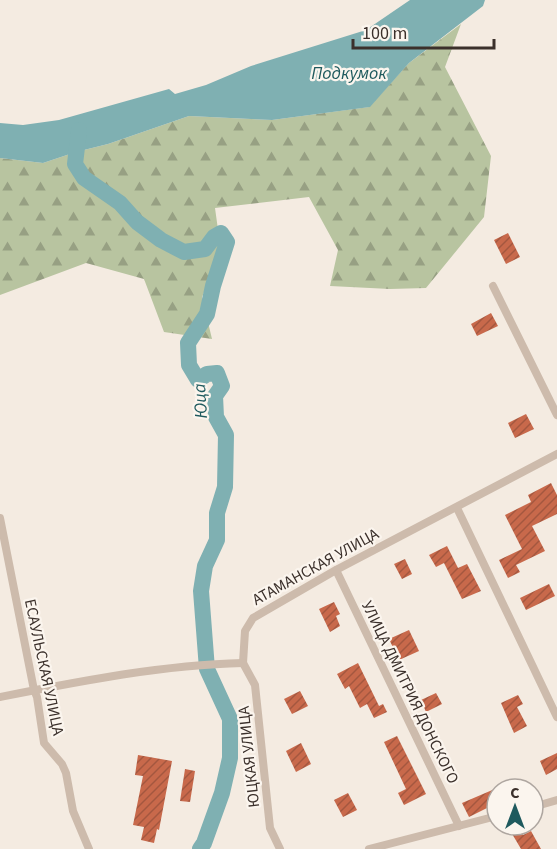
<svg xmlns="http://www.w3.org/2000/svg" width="557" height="849" font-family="'Source Sans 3',sans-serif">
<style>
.forest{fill:url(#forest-firs)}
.water{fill:#7fb0b2}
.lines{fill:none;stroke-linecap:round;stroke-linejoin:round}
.river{stroke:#7fb0b2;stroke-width:16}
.building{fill:url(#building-hatch)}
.minor{stroke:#cdbbac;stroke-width:8}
.labels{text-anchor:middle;stroke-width:4.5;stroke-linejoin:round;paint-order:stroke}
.street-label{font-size:16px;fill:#3b302b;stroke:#fbf5ee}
.water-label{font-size:18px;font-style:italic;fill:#1f5a5e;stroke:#fbf5ee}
</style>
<defs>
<pattern id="forest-firs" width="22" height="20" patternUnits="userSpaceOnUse" patternTransform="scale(1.5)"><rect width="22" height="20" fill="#b8c4a0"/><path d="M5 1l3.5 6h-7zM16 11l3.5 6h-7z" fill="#97a083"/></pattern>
<pattern id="building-hatch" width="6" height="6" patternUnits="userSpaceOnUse" patternTransform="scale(1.5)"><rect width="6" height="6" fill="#c8694b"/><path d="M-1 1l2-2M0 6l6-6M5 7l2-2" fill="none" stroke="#a4573f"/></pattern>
</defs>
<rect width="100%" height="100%" fill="#f4ebe1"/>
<path class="forest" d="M461,24l-16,43 46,89 -7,61 -58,71 -36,1 -60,-3 8,-36 -29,-53 -94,11 5,36 -3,17 -15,36 10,42 -48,-7 -20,-53 -58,-16 -86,32v-137l43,5 33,-11 32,-8 81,-28 83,4 97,-13 40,-44z"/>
<path class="water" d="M410,0h75l-2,6 -74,57 -39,44 -98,13 -83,-4 -81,28 -32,8 -33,11 -43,-5v-35l23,2 36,-5 110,-31 6,5 31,-9 45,-19 115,-36z"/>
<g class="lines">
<path class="river" d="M79,130l-4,34 9,14 36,25 17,19 24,18 23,12 21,-3 9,-12 7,-4 6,9 -14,44 -6,28 -19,29 1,22 9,15 9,-6 10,-1 5,13 -7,10 1,21 10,18 -1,52 -8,26v27l-12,26 -4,25 6,78 23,50v39l-8,35 -18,50 -4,6"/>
</g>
<g class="building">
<path d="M508,233l12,24 -14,7 -12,-24z"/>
<path d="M491,313l7,13 -21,10 -6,-12z"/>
<path d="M526,414l8,15 -19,9 -7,-15z"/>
<path d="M551,483l6,12v19l-25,12 13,25 -29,14 4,7 -12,6 -9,-18 23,-11 -17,-34 26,-13 -3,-7z"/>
<path d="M447,546l11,22 9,-4 14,27 -19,8 -18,-36 -8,4 -7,-12z"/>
<path d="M405,559l7,15 -10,5 -8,-15z"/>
<path d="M549,584l6,12 -29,14 -6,-12z"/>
<path d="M334,602l6,12 -4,2 4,10 -10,6 -11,-23z"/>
<path d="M409,630l10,21 -20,9 -10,-21z"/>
<path d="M358,663l21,43 4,-2 4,8 -13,6 -7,-14 -7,4 -11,-22 -4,3 -8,-15z"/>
<path d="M300,691l8,15 -16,8 -8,-15z"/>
<path d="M436,693l6,11 -16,8 -5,-12z"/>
<path d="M518,695l5,9 -6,3 10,19 -13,7 -13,-30z"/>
<path d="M397,736l29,58 -22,11 -6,-12 8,-4 -22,-47z"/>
<path d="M301,743l10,21 -15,8 -10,-21z"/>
<path d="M557,753v16l-11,6 -6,-14z"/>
<path d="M138,755l34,6 -13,69 -2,-1 -3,14 -13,-3 3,-13 -11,-2 10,-49 -8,-1z"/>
<path d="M185,769l10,2 -5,31 -10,-1z"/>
<path d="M497,788v15l-28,14 -7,-14z"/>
<path d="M348,793l9,17 -14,7 -9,-17z"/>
<path d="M518,827l5,8 8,-4 10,18h-20l-10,-17z"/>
</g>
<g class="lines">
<g class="minor">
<path d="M493,286l64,129"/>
<path d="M457,508l100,209"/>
<path d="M0,518l34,172 3,7 7,46 18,21 4,9 7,38 16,38"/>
<path d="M336,570l123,256"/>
<path d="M243,663l2,-32 8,-13 83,-48 221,-116"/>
<path d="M243,663l12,22 15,143 10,21"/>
<path d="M0,697c81,-16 161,-32 243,-34"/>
<path d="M533,807l24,-7"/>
<path d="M369,849l128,-33"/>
</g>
</g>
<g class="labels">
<g class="street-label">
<text transform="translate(315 566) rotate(-29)" y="6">АТАМАНСКАЯ УЛИЦА</text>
<text transform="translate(45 667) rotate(78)" y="6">ЕСАУЛЬСКАЯ УЛИЦА</text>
<text transform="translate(411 692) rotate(64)" y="6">УЛИЦА ДМИТРИЯ ДОНСКОГО</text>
<text transform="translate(248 757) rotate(-96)" y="6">ЮЦКАЯ УЛИЦА</text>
</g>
<g class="water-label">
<text x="349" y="79">Подкумок</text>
<text transform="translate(200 401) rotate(-93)" y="6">Юца</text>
</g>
</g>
<g transform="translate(515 807)"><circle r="28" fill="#fbf5ee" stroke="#aea6a0" stroke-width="1.5"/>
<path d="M0-4.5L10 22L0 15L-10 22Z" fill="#1f5a5e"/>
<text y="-9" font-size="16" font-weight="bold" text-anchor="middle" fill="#3b302b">С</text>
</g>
<path d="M353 39v9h141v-9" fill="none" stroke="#3b302b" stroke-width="3"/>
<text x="362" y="39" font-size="18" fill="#3b302b" stroke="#fbf5ee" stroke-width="4.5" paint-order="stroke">100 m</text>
</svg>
